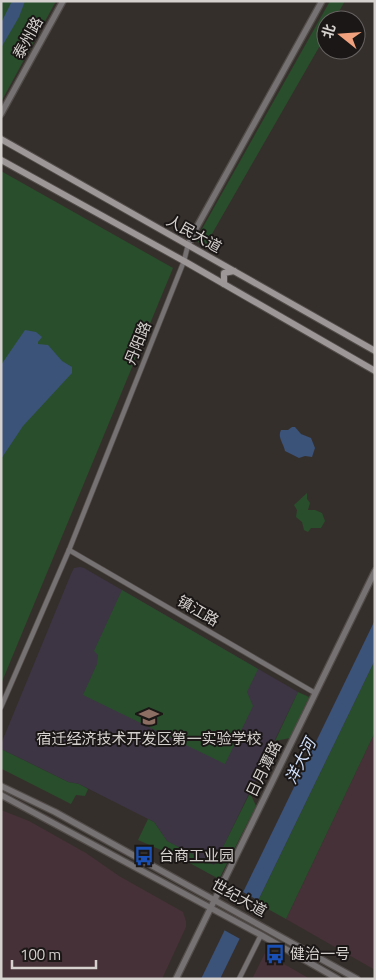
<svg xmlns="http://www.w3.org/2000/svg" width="376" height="980" font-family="'Titillium Web','Noto Sans SC',sans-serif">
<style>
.industrial{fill:#453137}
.education{fill:#3d3444}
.green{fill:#294e2c}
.water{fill:#3b5279}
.pier{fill:#352f2b}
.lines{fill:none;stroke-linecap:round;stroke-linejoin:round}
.minor-casing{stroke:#524c49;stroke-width:6}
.tertiary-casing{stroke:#524c49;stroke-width:8}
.secondary-casing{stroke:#524c49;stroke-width:8}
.minor{stroke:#767273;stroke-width:4.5}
.tertiary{stroke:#767273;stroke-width:5.5}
.secondary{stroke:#9d9798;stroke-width:6}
.labels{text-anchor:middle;stroke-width:4;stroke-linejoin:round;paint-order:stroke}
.street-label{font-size:15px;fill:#d5d1cf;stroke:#1a1716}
.poi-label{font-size:15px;fill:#d5d1cf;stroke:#1a1716;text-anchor:start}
.water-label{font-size:16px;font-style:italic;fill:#d0e0fb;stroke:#1a1716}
</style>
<rect width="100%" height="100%" fill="#352f2b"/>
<g class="industrial">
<path d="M375,732v238l-89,-51z"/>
<path d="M1,810l28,11 57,32 33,23 64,36 3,9v6l-24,52h-161z"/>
<path d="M265,953l45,26h-58z"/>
</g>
<path class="education" d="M80,567l4,1 214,124 -84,174 -47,-25 -13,-19 -75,-38 -11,-2 -67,-33v-5l70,-170 3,-6z"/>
<g class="green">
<path d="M1,1h55l-55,101z"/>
<path d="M330,1h15l-11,19h-8v15l-121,211 -7,-4v-6z"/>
<path d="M1,171l172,97 -172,416z"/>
<path d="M307,493v6l3,4 -2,7h7l7,3 3,8 -4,7h-10l-3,4 -4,-2 -2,-8 -6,-5 1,-7 -3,-5z"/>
<path d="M122,590l136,79 -11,23 6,14 -28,58 -142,-69 14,-31 1,-9 -4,-4z"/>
<path d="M375,660v72l-89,187 -29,-16z"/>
<path d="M298,692l11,5 -19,41 -15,3z"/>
<path d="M1,749l67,33 11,2 9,5 -3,7 -9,-1 -5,9 -69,-35z"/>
<path d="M250,793l6,13 -37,73 -33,-18 -48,-21 10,-21 6,3 13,19 47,24z"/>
</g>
<g class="water">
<path d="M12,1h13l-6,16 -18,31v-25z"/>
<path d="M25,330l11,2 6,5 -4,5v2l10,1 14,16 10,6v6l-49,53 -22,33v-94z"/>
<path d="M292,427h3l6,7 10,4 4,10 -3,9 -7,-1 -6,2 -14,-7c-1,-7 -8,-14 -4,-21h7z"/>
<path d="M375,620v40l-155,319h-19z"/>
</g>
<path class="pier" d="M243,892l18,10 -19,38 -18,-10z"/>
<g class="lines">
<defs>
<g id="minor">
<path d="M69,550l246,143"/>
<path d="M1,707l68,-157 115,-289 4,-16"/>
<path d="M239,979l22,-44"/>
</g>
<g id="tertiary">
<path d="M1,114l62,-113"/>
<path d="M188,245l6,-13 128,-231"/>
<path d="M1,786l54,26 302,167"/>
<path d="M1,795l260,140 77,44"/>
<path d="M176,979l199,-408"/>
</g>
<g id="secondary">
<path d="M1,139l374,212"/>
<path d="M1,160l183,101 191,110"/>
<path d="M224,284v-11l10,-2"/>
</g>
</defs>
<use href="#minor" class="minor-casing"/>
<use href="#tertiary" class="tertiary-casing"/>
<use href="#secondary" class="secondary-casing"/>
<use href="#minor" class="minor"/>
<use href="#tertiary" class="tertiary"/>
<use href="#secondary" class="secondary"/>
</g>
<defs>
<symbol id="school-bare" viewBox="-9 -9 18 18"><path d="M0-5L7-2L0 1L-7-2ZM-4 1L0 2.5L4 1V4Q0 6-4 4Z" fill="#8d6e63" stroke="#1a1716" stroke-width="2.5" paint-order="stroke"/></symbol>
<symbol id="bus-bare" viewBox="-9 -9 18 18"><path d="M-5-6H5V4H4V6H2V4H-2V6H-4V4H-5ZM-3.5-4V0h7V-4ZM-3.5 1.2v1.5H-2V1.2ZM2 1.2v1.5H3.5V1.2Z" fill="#1a4fb4" stroke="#1a1716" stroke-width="2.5" paint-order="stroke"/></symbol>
</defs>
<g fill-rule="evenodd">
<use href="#school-bare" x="135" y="703" width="28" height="28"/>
<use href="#bus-bare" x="130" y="842" width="28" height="28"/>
<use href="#bus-bare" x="261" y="940" width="28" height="28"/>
</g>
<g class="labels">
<g class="street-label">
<text transform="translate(28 38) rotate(-61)" y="5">泰州路</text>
<text transform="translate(194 234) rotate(29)" y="5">人民大道</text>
<text transform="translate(138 343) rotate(-68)" y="5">丹阳路</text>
<text transform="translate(198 611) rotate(30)" y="5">镇江路</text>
<text transform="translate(264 769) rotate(-64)" y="5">日月潭路</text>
<text transform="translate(239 898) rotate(29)" y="5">世纪大道</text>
</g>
<g class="poi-label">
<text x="149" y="744" text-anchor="middle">宿迁经济技术开发区第一实验学校</text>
<text x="159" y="861">台商工业园</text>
<text x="290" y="959">健治一号</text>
</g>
<g class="water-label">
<text transform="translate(300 761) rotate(-64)" y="6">洋大河</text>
</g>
</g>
<rect width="376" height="980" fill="none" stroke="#d5d1cf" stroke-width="5"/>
<g transform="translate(341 35) rotate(287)"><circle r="24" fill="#1a1716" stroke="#656160"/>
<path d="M0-4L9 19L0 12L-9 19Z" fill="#f1a17d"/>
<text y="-8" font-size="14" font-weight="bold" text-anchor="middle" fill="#d5d1cf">北</text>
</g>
<path d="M12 960v8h84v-8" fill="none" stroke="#d5d1cf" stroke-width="2.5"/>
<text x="20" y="960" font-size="15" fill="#d5d1cf" stroke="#1a1716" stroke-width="4" paint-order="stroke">100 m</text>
</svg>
